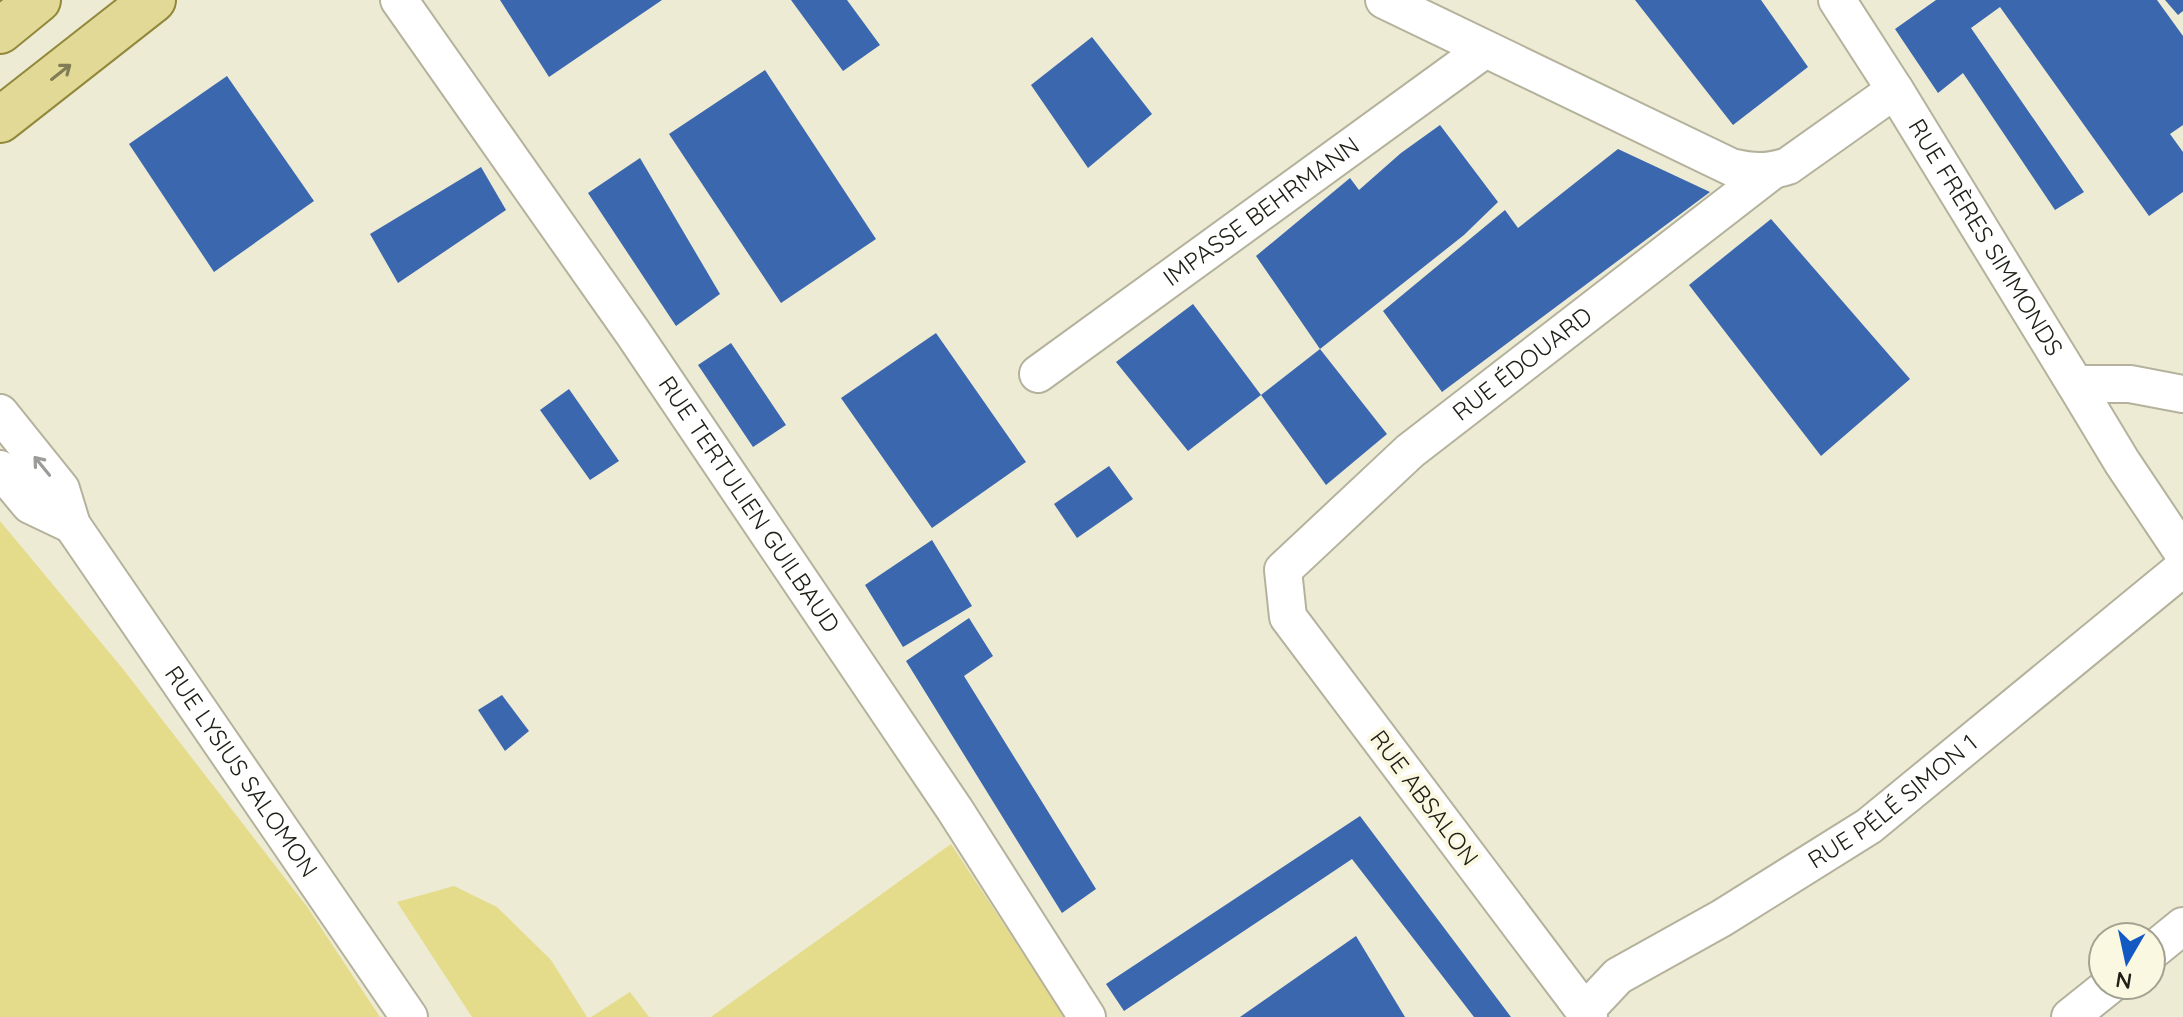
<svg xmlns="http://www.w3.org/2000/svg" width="2183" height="1017" font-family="Quicksand,sans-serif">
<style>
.green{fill:#e4dc8b}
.building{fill:#3b67af}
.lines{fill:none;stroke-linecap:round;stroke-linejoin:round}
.minor-casing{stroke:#b4b29c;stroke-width:40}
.major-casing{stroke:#91883b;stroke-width:48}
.minor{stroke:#fff;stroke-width:36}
.major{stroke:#e1d995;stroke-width:44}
.oneway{stroke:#817c56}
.oneway2{stroke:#9b9b97}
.labels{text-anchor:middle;stroke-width:8;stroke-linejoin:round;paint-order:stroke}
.street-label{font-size:24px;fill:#212018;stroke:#faf8e1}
</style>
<rect width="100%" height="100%" fill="#edebd4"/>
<g class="green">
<path d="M0,521l123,148 185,239 72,109h-380z"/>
<path d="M951,844l114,173h-354z"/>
<path d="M454,886l43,21 54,53 36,57h-115l-75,-115z"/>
<path d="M630,992l19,25h-58z"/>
</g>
<g class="building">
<path d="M500,0h162l-113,77z"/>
<path d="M791,0h56l33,45 -37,26z"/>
<path d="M1635,0h126l47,67 -75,58z"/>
<path d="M1936,0h221l26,36v89l-13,9 13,18v40l-34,24 -149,-209 -29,21 113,164 -29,18 -92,-137 -25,20 -43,-64z"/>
<path d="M2165,0h18v11l-5,4z"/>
<path d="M1092,37l60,77 -64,54 -57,-83z"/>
<path d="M765,70l111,169 -95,64 -112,-169z"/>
<path d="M227,76l87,125 -100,71 -85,-128z"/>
<path d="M1440,125l58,77 -34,33 -144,114 -64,-93 94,-78 9,12 42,-37z"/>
<path d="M1618,149l92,43 -268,200 -59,-81 122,-101 13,18z"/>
<path d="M640,158l80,136 -44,32 -88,-133z"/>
<path d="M481,167l25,43 -108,73 -28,-49z"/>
<path d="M1771,219l139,160 -89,77 -132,-171z"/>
<path d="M1193,304l68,91 -73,56 -72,-89z"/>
<path d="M936,333l90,129 -94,66 -91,-130z"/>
<path d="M731,343l55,82 -33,22 -55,-82z"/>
<path d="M1320,349l67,85 -61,51 -65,-90z"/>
<path d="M569,389l50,72 -29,19 -50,-70z"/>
<path d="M1109,466l24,33 -56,39 -23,-34z"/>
<path d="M932,540l40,66 -69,41 -38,-62z"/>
<path d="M969,618l24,38 -29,20 132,213 -34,24 -156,-252z"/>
<path d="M502,695l27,36 -24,20 -27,-41z"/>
<path d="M1360,816l151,201h-37l-122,-158 -228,152 -18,-27z"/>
<path d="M1356,936l49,81h-165z"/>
</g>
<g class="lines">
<defs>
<g id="minor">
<path id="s1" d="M399,0l234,333 322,477 132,207"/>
<path d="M1384,0l347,167c21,5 36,6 57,-1l107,-76"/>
<path id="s2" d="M1837,0l58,90 180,294h55l53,10"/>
<path id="s3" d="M1038,374l446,-324"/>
<path d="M2075,384l47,78 61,91"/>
<path id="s4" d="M0,413l61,76 11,36 337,492"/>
<path d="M0,469l30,36 42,20"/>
<path d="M2151,952l32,-26"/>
<path id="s5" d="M1585,1011l33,-35 104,-58 147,-92 314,-258"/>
<path id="s6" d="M1589,1017l-301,-400 -5,-47 127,-119 362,-280"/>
<path d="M2070,1017l40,-32"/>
</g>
<g id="major">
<path d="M0,31l38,-31"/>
<path d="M0,120l153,-120"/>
</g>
</defs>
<use href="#minor" class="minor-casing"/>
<use href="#major" class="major-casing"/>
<use href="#minor" class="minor"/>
<use href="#major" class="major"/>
</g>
<defs><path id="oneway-shaft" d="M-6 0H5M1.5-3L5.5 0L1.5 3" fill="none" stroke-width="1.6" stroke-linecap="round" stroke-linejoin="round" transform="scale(2)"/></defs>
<use class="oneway" href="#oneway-shaft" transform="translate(61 72) rotate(-38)"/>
<use class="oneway2" href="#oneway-shaft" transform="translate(42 466) rotate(-129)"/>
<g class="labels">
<g class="street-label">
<text dy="8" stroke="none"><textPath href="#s3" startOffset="276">IMPASSE BEHRMANN</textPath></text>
<text dy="8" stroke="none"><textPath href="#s2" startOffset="280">RUE FRÈRES SIMMONDS</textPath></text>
<text dy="8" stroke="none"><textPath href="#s6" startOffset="864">RUE ÉDOUARD</textPath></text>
<text dy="8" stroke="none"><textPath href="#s1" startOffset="614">RUE TERTULIEN GUILBAUD</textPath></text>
<text dy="8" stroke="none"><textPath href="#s4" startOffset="434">RUE LYSIUS SALOMON</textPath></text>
<text transform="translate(1424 798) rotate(53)" y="8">RUE ABSALON</text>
<text dy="8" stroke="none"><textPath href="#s5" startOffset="374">RUE PÉLÉ SIMON 1</textPath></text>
</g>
</g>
<g transform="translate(2127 961) rotate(189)"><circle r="38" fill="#faf8e1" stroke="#a3a291" stroke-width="2"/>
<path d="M0-6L14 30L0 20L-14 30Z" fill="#1359c4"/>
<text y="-12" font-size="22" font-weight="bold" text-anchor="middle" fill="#212018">N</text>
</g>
</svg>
